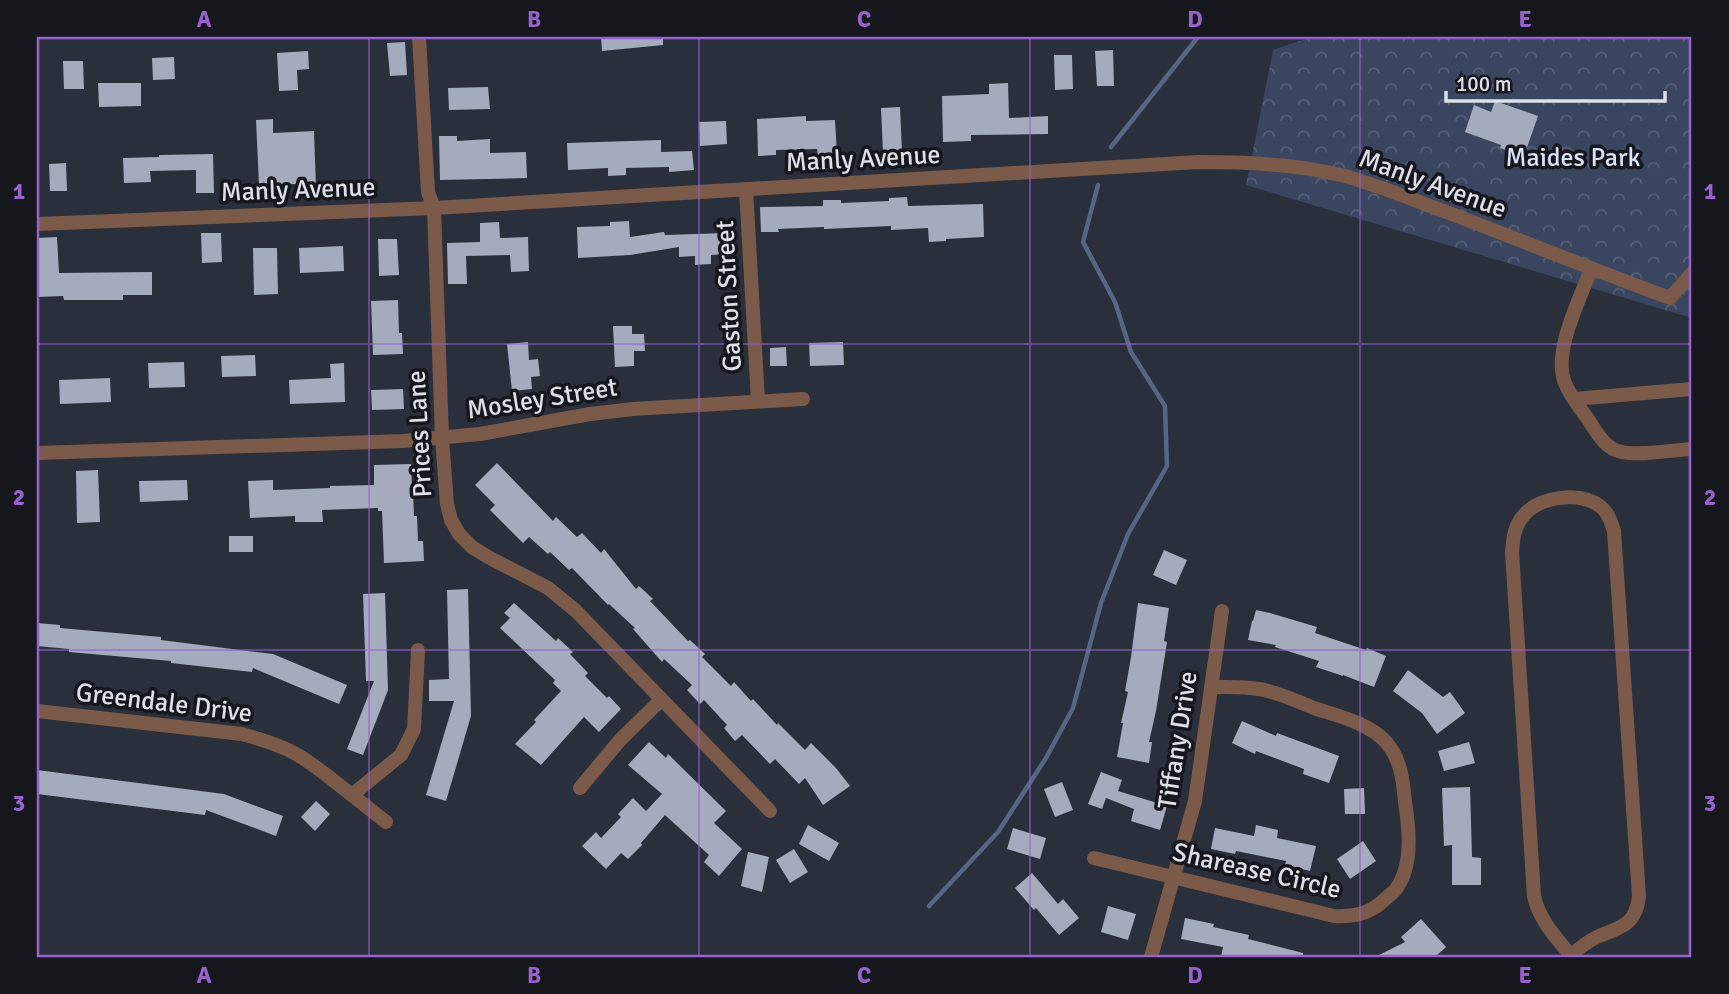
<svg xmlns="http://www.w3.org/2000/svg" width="1729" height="994" font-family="Signika,sans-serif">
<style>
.park{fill:url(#park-crowns)}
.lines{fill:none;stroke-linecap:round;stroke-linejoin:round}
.stream{stroke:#586685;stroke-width:4.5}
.building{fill:#a4abbc}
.minor{stroke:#7b5a49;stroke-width:14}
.grid{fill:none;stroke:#9862cc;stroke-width:2;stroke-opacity:0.55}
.labels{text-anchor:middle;stroke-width:7;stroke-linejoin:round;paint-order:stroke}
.park-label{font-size:26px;fill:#d8e2f9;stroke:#15171d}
.street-label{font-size:26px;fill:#dde0e9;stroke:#15171d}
.neatline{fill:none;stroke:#9862cc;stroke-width:2.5}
.grid-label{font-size:23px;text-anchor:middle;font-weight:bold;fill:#9862cc}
</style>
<defs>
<pattern id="park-crowns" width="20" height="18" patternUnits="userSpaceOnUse" patternTransform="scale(1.75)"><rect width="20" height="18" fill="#3a4560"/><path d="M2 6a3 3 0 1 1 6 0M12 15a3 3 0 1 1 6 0" fill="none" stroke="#566077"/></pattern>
</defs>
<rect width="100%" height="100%" fill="#2a2f3c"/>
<path class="park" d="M1311,37h381v281l-446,-133 27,-135z"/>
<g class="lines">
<g class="stream">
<path d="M1111,147l87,-110"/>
<path d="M929,906l69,-74 48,-74 27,-50 28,-105 27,-69 39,-68 -2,-60 -34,-54 -16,-50 -32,-60 15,-57"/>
</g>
</g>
<g class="building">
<path d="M601,37h62v8l-61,6z"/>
<path d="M405,42l2,33 -17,1 -3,-33z"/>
<path d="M1113,50l1,36h-17l-2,-35z"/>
<path d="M308,51l1,18 -12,1 1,20 -19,1 -2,-38z"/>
<path d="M1054,55h18l1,34 -18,1z"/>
<path d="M174,57l1,22 -22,1 -1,-22z"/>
<path d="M63,61h20l1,28h-20z"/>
<path d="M98,83h43v23l-42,1z"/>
<path d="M1008,83l1,35 39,-2v18l-77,1v6l-28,1 -1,-46 47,-2v-10z"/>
<path d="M488,87l2,22 -41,1 -1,-22z"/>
<path d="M1495,101l43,15 -14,40 -24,-8 1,-3 -36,-13 9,-27 17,7z"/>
<path d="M900,107l2,45 -19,2 -2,-46z"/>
<path d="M806,116v5l29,-1 2,35 -19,1 -1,-7 -41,1v5l-18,1 -1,-37z"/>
<path d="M273,119v14l41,-2 2,57 -20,1v-5l-37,1 -3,-65z"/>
<path d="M726,121l1,23 -27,2 -1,-24z"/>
<path d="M439,136h18v5l33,-2v14l36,-1 1,26 -87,2z"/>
<path d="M661,140v12l31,-1 2,19 -25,2v-5l-43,1v7l-18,1v-8l-40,2 -1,-27z"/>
<path d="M213,154l1,39h-18v-23l-46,1 1,11 -27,1 -1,-25 36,-1v-2z"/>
<path d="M66,163l1,28h-17l-1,-27z"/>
<path d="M907,197l1,9 75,-2 1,33 -38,2v2l-17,1 -1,-14 -37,2v-4l-67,3v-2l-46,2 1,3h-18l-1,-25 63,-1v-6h18v3l48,-2v-3z"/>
<path d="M629,221l1,16 34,-5 1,3 61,-2v21l-15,1v9l-16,1v-9l-16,1v-10l-49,8 -52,3 -1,-31 33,-1v-4z"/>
<path d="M499,222l1,16 28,-1 1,34 -18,1 -1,-17 -44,1 1,28h-19l-1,-41 33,-1v-19z"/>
<path d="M201,233h20l1,29 -20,1z"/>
<path d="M57,237l2,36 93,-1v23h-29v5h-59l-1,-4 -26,1v-59z"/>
<path d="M378,239h19l2,36 -20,1z"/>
<path d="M343,246l1,25 -44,2 -1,-25z"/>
<path d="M253,248h24l1,46 -24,1z"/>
<path d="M398,300l1,33h3l1,21 -30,1 -2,-54z"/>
<path d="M613,326h19v8h12l1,17h-11v15l-19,1z"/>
<path d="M528,342l1,18 9,-1 2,17 -9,1 1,12 -20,2 -5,-47z"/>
<path d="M843,342l1,23 -34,1 -1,-23z"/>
<path d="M786,347l1,19h-17v-18z"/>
<path d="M255,355l1,21 -34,1 -1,-21z"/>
<path d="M184,362l1,25 -36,1 -1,-25z"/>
<path d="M344,363l1,39 -55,2 -1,-24 42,-2 -1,-14z"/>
<path d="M110,378l1,24 -51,2 -1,-24z"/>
<path d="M403,389l1,20 -32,1 -1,-20z"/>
<path d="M497,463l56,58 3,-4 21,20 5,-4 19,20 3,-4 32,40 3,-3 14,13 -3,2 38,40 2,-1 15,14 -3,3 29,29 3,-4 17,19 2,-2 24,26 1,-2 27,27 6,-7 25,25 14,18 -27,19 -18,-27 -6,6 -24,-25 -5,5 -28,-29 -7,6 -11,-13 3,-3 -23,-25 -4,4 -13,-14 5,-5 -28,-26 -2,3 -29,-33 2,-1 -26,-24 -1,1 -36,-37 -3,2 -19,-18 -2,2 -19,-17 -6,6 -33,-33 5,-5 -20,-20z"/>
<path d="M411,464l1,26h1l1,26h3l1,25h5l1,20 -40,2 -2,-52h-4v-3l-56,2 1,12h-28v-6l-45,2 -2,-37 25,-1v10l57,-2v-2l44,-1v-20z"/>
<path d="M98,470l2,52 -23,1 -1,-52z"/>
<path d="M187,480l1,20 -48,2 -1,-21z"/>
<rect x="229" y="536" width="24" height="16"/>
<path d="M1164,550l23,10 -11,25 -23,-10z"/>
<path d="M468,589l3,127 -25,85 -20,-6 28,-94h-25v-21l20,-1 -2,-89z"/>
<path d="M385,593l3,97 -25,65 -16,-6 27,-68h-8l-3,-87z"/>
<path d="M514,603l42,38 2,-3 15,14 -3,2 18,19 -3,3 22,22 2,-2 12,13 -22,23 -15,-15 -43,48 -26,-21 21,-22 -2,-2 27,-29 -8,-8 2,-3 -55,-52 10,-10 -6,-5z"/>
<path d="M1138,603l31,5 -5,33 3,1 -11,69 -7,31h3l-3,21 -32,-6 6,-34h-2l7,-31 -3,-1 6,-34z"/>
<path d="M1256,610l14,3 47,14 -2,6 51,17 1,-2 19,8 -12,31 -31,-12v1l-27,-9 3,-6 -44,-14 1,-2 -28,-5 4,-19h1z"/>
<path d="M37,623l23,2v3l101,9v3l112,14 74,31 -8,19 -86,-36 -1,4 -81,-9v-2l-102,-9v-3l-32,-3z"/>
<path d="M1408,670l35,27 7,-5 15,21 -28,21 -15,-21 -29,-22z"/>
<path d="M1242,721l34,15 1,-3 62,23 -10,27 -26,-9 1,-5 -48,-18 -1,3 -23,-11z"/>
<path d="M649,742l17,16 2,-4 58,57 -12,12 28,26 -23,27 -15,-14 5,-7 -44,-40 -24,28 1,2 -14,14 -7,-6 -15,16 -24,-23 14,-14 5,6 20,-21 -3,-3 15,-16 13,13 16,-17 -34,-29z"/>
<path d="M1469,742l6,21 -31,8 -6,-20z"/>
<path d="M37,770l187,24 59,22 -7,20 -70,-26 -1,5 -168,-21z"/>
<path d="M1101,772l21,8 -4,11 49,15 -7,24 -29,-9 3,-12 -28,-11 -4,11 -14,-5z"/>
<path d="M1062,782l11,28 -18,7 -11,-28z"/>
<path d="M1470,787l2,70 9,1v27h-29v-40l-8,1 -2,-58z"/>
<path d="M1364,788l1,26h-20l-1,-25z"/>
<path d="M316,801l14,13 -15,17 -14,-14z"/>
<path d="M808,825l31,18 -10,18 -30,-17z"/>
<path d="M1256,825l22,5 -1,8 39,8 -6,25 -25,-6 1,-4 -50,-10 -1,3 -24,-5 4,-21 39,8z"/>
<path d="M1013,828l33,10 -6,21 -33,-10z"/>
<path d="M1363,841l13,20 -26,18 -13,-20z"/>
<path d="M794,849l14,23 -18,11 -14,-23z"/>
<path d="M748,852l21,5 -7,35 -21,-6z"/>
<path d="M1032,873l26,31 5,-5 16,19 -20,17 -23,-27 -2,2 -19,-22z"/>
<path d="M1108,906l28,8 -8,26 -27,-8z"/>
<path d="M1185,918l29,6 -1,3 36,8 -1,4 55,14v4h-82l2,-10 -42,-8z"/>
<path d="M1421,919l25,28 -11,10h-60l30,-15 -4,-5z"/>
</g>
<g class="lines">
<g class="minor">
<path d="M419,37l9,155 6,16 8,230 5,66 4,16 8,14 13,13 16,10 60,31 28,23 194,200"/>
<path d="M746,189l12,212"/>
<path d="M37,224l397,-16 764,-46c49,0 96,2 143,13 34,9 67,23 100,35 77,29 152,60 229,88l22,-25"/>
<path d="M1591,269c-11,30 -39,84 -26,114 5,13 15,25 23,36 9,14 17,30 34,33 19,4 50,-2 70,-3"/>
<path d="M1574,399l118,-10"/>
<path d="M37,453l366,-12 77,-7 110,-20 43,-5 170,-10"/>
<path d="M37,711l205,23c17,5 36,10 52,19 21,11 39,28 58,42"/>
<path d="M580,788l40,-48 41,-40"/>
<path d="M386,822l-34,-27 49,-40 13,-26 4,-79"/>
<path d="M1094,858l240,58c19,1 35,-2 49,-15 5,-5 12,-9 15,-15 15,-23 11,-58 7,-84 -2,-21 -4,-43 -19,-60 -17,-19 -48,-26 -72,-34 -18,-7 -36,-16 -55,-19 -16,-3 -32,-2 -48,-2"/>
<path d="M1151,957l44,-156 27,-190"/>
<path d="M1570,957c8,-8 16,-15 27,-20 23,-10 39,-11 42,-41l-25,-365c-3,-8 -5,-18 -13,-24 -20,-16 -61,-11 -77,8 -10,11 -11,24 -12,37l22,344c5,24 22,41 37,60"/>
</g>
</g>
<path class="grid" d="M369,37v920M699,37v920M1030,37v920M1360,37v920M37,344h1655M37,650h1655"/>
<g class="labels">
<g class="park-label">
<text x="1573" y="166">Maides Park</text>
</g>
<g class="street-label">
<text transform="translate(863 158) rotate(-3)" y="9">Manly Avenue</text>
<text transform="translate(1433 183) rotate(20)" y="9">Manly Avenue</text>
<text transform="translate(298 189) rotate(-2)" y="9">Manly Avenue</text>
<text transform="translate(728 296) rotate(-93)" y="9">Gaston Street</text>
<text transform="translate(542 398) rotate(-9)" y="9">Mosley Street</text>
<text transform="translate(419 434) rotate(-93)" y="9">Prices Lane</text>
<text transform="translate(164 702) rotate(7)" y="9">Greendale Drive</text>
<text transform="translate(1177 740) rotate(-81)" y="9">Tiffany Drive</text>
<text transform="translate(1257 870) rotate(13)" y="9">Sharease Circle</text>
</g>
</g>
<rect width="1729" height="994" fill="none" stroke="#15171d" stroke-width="77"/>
<path d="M1446 91v10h219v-10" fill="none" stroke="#dde0e9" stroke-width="3.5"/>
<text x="1456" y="91" font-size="21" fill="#dde0e9" stroke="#15171d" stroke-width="5" paint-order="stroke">100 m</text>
<rect x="38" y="38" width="1652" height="918" class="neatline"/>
<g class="grid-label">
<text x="204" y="27">A</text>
<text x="534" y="27">B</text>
<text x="864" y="27">C</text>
<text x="1195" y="27">D</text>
<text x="1525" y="27">E</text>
<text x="19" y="199">1</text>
<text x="1710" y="199">1</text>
<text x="19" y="505">2</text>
<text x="1710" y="505">2</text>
<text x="19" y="811">3</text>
<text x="1710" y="811">3</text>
<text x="204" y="983">A</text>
<text x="534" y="983">B</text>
<text x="864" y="983">C</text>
<text x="1195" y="983">D</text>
<text x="1525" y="983">E</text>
</g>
</svg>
